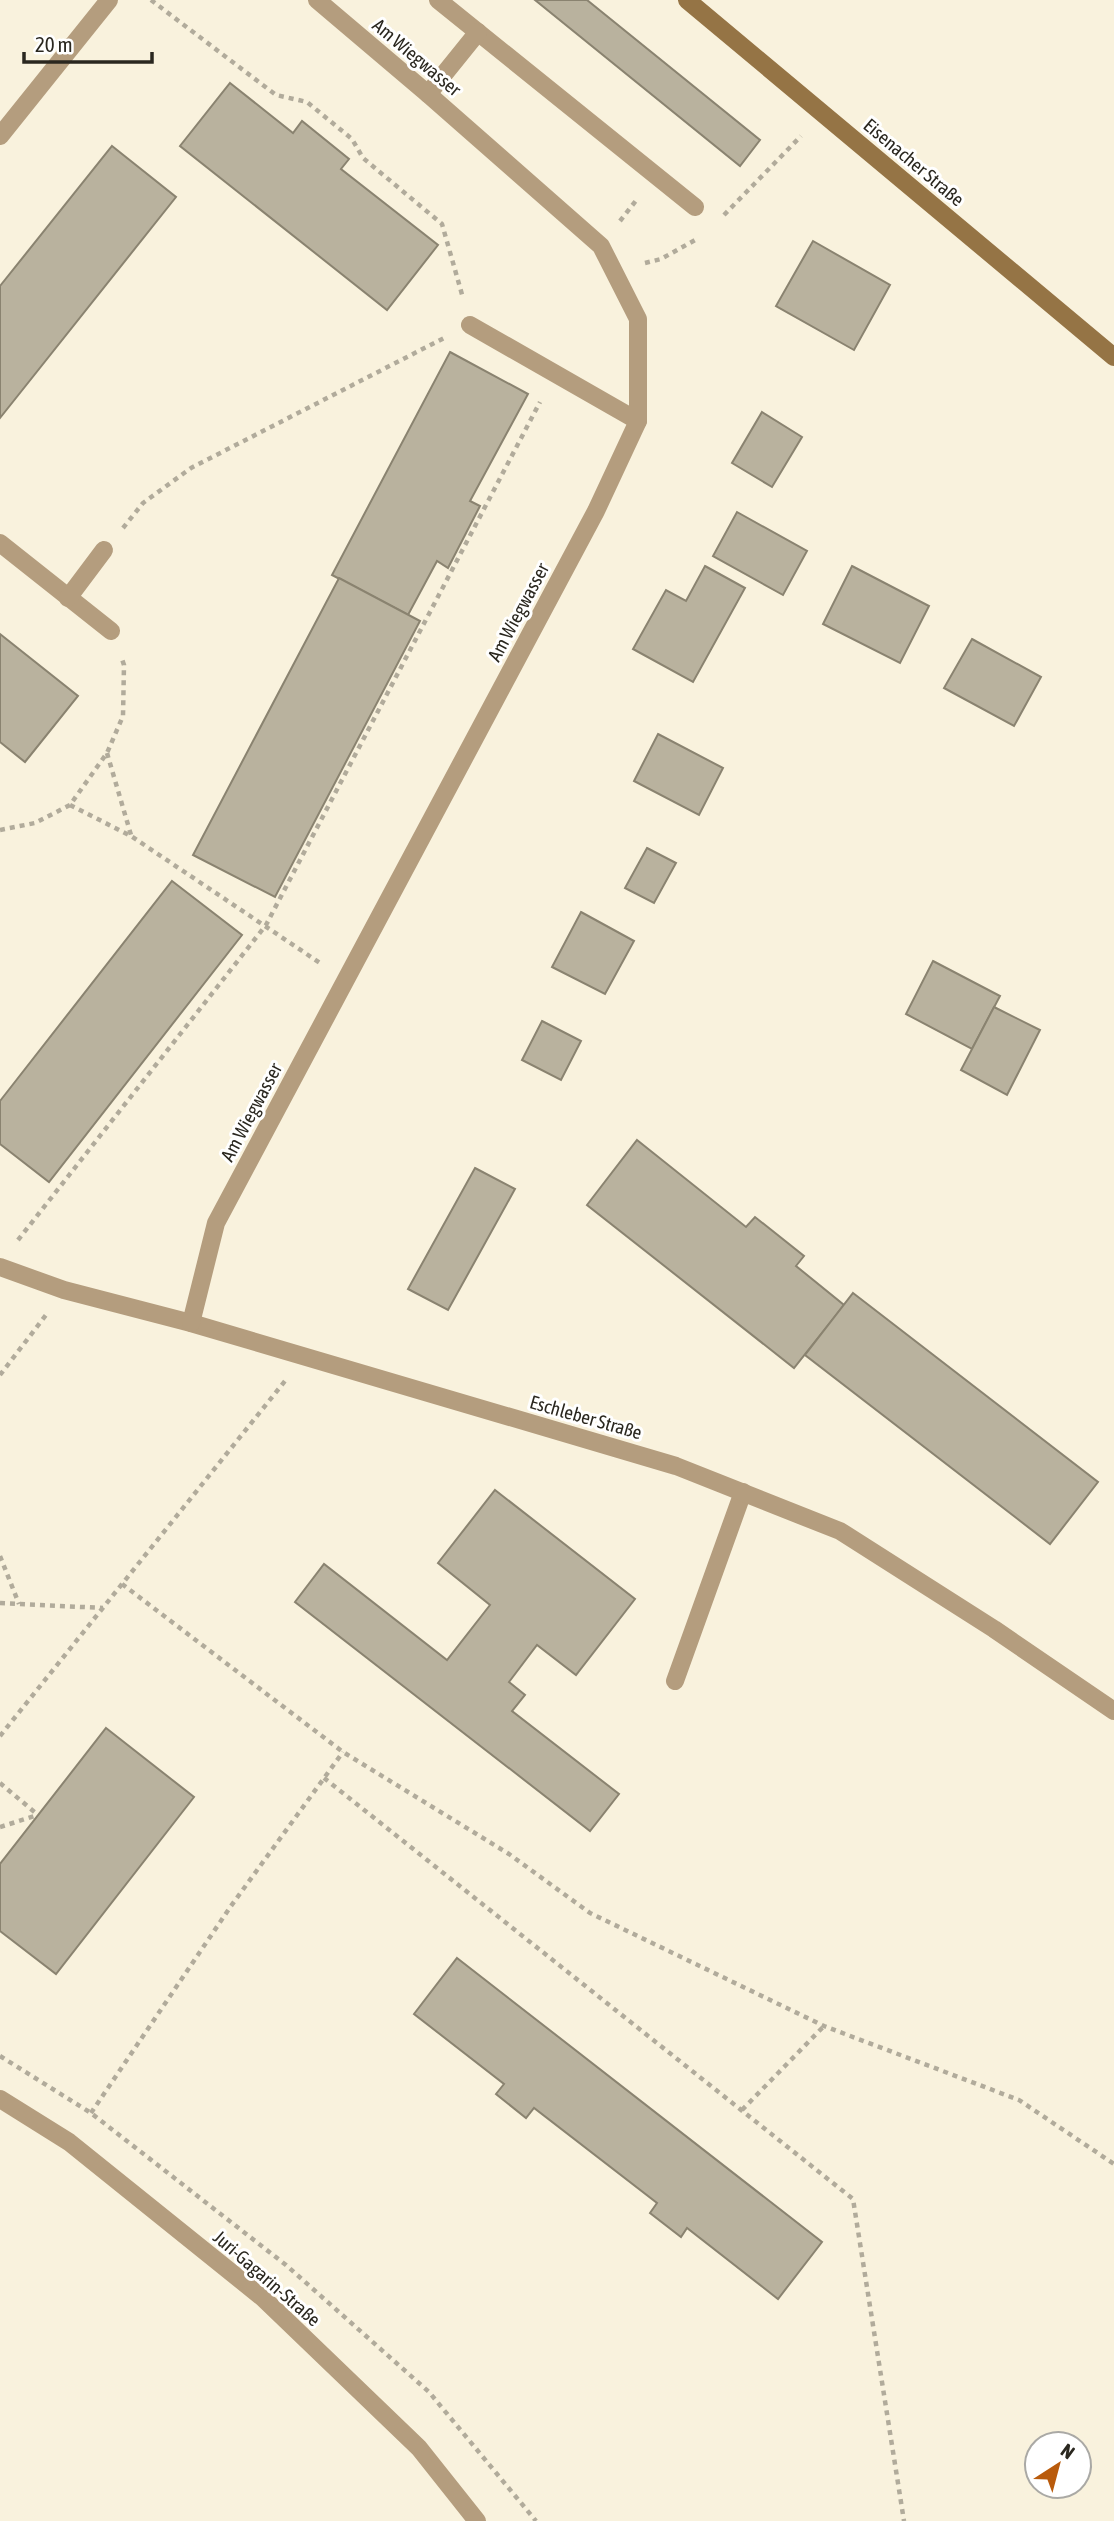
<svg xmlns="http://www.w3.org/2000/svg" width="1114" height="2521" font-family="'Asap Condensed',sans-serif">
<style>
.building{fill:#b9b29e;stroke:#8a8370;stroke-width:2}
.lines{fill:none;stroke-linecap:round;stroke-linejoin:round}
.path{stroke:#b1ab9b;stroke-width:4.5;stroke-dasharray:5 5;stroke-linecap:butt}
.lane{stroke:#b49d7e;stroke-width:18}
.street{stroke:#b49d7e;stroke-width:18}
.secondary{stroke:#957445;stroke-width:18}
.labels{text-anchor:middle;stroke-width:6;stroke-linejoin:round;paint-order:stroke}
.street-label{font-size:19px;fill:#2a271f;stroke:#fff}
</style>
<rect width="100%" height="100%" fill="#f9f2dd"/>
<g class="building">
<path d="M535,0h52l173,140 -20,26z"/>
<path d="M230,83l63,50 9,-12 47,38 -8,10 97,76 -51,65 -207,-164z"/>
<path d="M112,146l64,51 -176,221v-132z"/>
<path d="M813,241l77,44 -36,65 -78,-44z"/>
<path d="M450,352l78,42 -58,107 10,5 -32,62 -11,-7 -29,54 -76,-40z"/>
<path d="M762,412l40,25 -30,50 -40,-24z"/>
<path d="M737,512l70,39 -24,44 -70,-39z"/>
<path d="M705,566l40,22 -52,94 -60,-33 33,-59 20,11z"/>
<path d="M852,566l77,40 -29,57 -77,-39z"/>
<path d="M339,578l81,43 -145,276 -82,-42z"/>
<path d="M0,634l78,62 -53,66 -25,-20z"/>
<path d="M972,639l69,38 -27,49 -70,-38z"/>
<path d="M658,734l65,34 -24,47 -65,-34z"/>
<path d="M647,848l29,15 -22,40 -29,-15z"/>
<path d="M172,881l70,54 -193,247 -49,-38v-43z"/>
<path d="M581,912l53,29 -29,53 -53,-27z"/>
<path d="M933,961l67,35 -28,53 -66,-35z"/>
<path d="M994,1007l46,23 -33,65 -46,-25z"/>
<path d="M542,1021l39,20 -20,39 -39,-20z"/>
<path d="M637,1140l109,87 9,-10 49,39 -8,10 48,39 -50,63 -207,-163z"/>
<path d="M475,1168l40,21 -67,121 -40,-21z"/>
<path d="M853,1293l245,189 -48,62 -245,-189z"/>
<path d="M495,1490l140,109 -59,76 -39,-30 -28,37 16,13 -13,16 107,83 -29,37 -295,-229 29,-38 123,96 43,-55 -52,-42z"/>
<path d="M106,1728l88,69 -138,177 -56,-43v-67z"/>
<path d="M457,1958l365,284 -44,57 -91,-71 -6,9 -31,-24 7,-10 -123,-95 -8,10 -30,-24 8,-10 -90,-70z"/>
</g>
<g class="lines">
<g class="path">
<path d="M151,0l125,95 31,7 45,37 11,19 79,66 21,74"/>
<path d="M724,215l77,-79"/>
<path d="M620,221l18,-23"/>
<path d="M645,263l16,-4 36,-20"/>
<path d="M123,528l20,-25 48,-35 253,-130"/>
<path d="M107,753l24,82"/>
<path d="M70,805l61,31 189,127"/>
<path d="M0,830l35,-7 35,-18 37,-52 16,-37 1,-51 -2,-6"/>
<path d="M18,1240l248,-315 274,-523"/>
<path d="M0,1375l46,-60"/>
<path d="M0,1556l19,48"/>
<path d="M122,1584l221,168 166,102 81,59 234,113 195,74 95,64"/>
<path d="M0,1603l103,5"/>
<path d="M0,1736l285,-355"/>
<path d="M324,1778l529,421 51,322"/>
<path d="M0,1783l38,32"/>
<path d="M0,1827l38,-12"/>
<path d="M0,2056l91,57 195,152 143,127 107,129"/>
<path d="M742,2110l82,-84"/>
<path d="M91,2113l140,-207 112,-154"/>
</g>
<g class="lane">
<path d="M438,0l257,207"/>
<path d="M428,94l50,-62"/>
<path d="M470,325l168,96"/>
<path d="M0,543l111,88"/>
<path d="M68,598l36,-48"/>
<path d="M675,1681l68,-189"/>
</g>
<g class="street">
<path d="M0,136l109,-136"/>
<path d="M0,1267l64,23 127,33 485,143 164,65 154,98 120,82"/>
<path d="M191,1323l25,-100 380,-712 42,-90v-102l-37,-73 -173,-152 -111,-94"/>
<path d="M0,2099l69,43 194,156 156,150 58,73"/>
</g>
<path class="secondary" d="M687,0l427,357"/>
</g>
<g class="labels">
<g class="street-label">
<text transform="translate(417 57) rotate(40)" y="7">Am Wiegwasser</text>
<text transform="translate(914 162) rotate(40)" y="7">Eisenacher Straße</text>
<text transform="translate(518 612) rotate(-62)" y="7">Am Wiegwasser</text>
<text transform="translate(251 1112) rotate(-62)" y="7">Am Wiegwasser</text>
<text transform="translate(586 1417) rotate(16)" y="7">Eschleber Straße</text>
<text transform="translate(267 2278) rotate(41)" y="7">Juri-Gagarin-Straße</text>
</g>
</g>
<g transform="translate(1058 2465) rotate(36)"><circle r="33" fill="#ffffff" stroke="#aaa9a5" stroke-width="2"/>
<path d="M0-5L12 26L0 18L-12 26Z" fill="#b95b0c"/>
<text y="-10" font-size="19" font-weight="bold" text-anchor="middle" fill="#2a271f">N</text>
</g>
<path d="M24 52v10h128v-10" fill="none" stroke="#2a271f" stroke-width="3.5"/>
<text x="35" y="52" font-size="21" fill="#2a271f" stroke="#ffffff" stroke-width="5" paint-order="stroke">20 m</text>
</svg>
